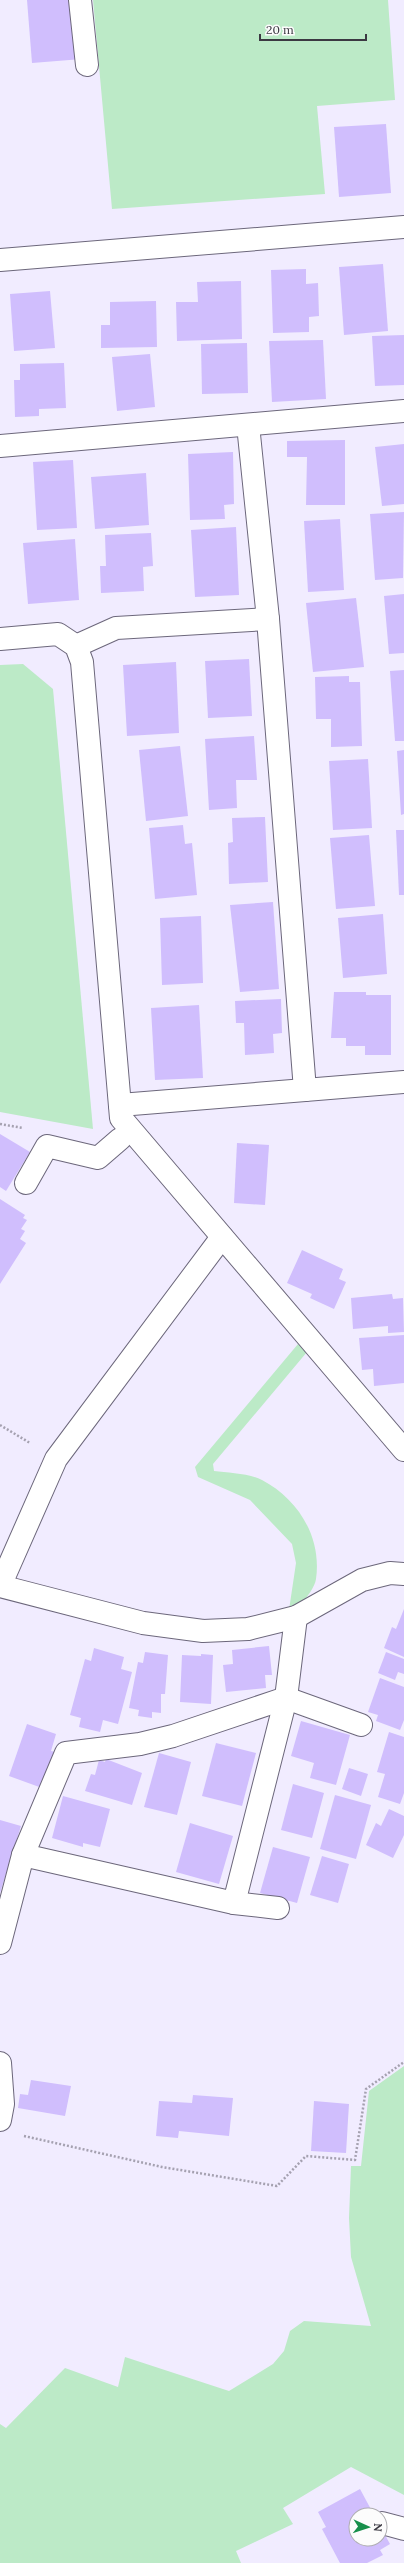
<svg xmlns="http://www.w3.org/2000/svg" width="404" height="2563" font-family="Lora,serif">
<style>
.green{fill:#bceac7}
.building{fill:#d0befd}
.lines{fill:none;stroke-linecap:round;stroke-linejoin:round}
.minor-casing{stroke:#6c677b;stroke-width:24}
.path{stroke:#a5a1b0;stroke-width:2.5;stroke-dasharray:2 2;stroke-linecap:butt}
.minor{stroke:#fff;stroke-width:22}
</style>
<rect width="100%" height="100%" fill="#f1ecff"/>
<g class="green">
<path d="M93,0h295l7,100 -78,6 8,88 -213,15z"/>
<path d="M23,664l30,25 40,440 -93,-17v-447z"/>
<path d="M298,1344l9,8 -94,112 1,7c14,2 35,2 48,9 36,19 60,57 54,99 -1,8 -10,19 -15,26l-12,5 7,-47 -4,-19 -42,-44 -52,-23 -3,-10z"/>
<path d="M404,2066v429l-53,-28 -68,41 10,16 -57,27 5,12h-241v-139l6,4 59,-60 53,19 7,-30 104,34 44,-27 11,-13 6,-20 14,-10 67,5 -20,-69 -2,-39 2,-52h10l8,-75z"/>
</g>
<g class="building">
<path d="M27,0h44l11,59 -50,4z"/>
<path d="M386,124l5,69 -52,4 -5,-70z"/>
<path d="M383,264l5,67 -44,4 -5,-68z"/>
<path d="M306,269v15l12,-1 1,33 -10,1v15l-36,1 -2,-63z"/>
<path d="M241,281l1,58 -65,2 -1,-39h22l-1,-20z"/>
<path d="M50,291l5,57 -41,3 -4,-57z"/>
<path d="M156,301l1,46 -56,1v-23h9v-23z"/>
<path d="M404,335v50l-29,1 -3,-50z"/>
<path d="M323,340l3,59 -54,3 -3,-61z"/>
<path d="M247,343l1,50 -46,1 -1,-50z"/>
<path d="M150,354l5,53 -38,4 -5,-54z"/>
<path d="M64,363l2,45 -27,1v7l-24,1 -1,-37h6v-16z"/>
<path d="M345,440v65h-39l1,-48h-20v-16z"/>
<path d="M404,444v60l-22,2 -7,-59z"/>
<path d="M233,452l1,52 -10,1 1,14 -35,1 -2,-66z"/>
<path d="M73,460l4,68 -40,2 -4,-68z"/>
<path d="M146,473l3,52 -54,4 -4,-52z"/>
<path d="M404,512l-1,66 -28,2 -5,-66z"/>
<path d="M340,519l4,71 -36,2 -4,-71z"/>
<path d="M236,527l3,68 -44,2 -4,-67z"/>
<path d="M151,533l2,33 -10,1 1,24 -43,2 -1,-27h6l-1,-31z"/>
<path d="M75,539l4,61 -51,4 -5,-61z"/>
<path d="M404,594v59l-15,1 -5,-58z"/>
<path d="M356,598l8,69 -51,5 -7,-69z"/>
<path d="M249,659l3,57 -44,2 -3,-57z"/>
<path d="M176,662l3,71 -52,3 -4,-71z"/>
<path d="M404,670v71h-9l-5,-70z"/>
<path d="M349,676v6h11l2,64 -31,1v-28h-15l-1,-42z"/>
<path d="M254,736l3,44h-21l1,28 -28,2 -4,-71z"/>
<path d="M180,746l8,70 -42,5 -7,-71z"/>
<path d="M404,750v64l-3,1 -4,-64z"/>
<path d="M368,759l4,69 -39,2 -4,-69z"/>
<path d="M265,817l3,65 -39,2 -1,-41 5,-1 -1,-24z"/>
<path d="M183,825l2,19 7,-1 5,52 -42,4 -6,-71z"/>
<path d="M396,830h8v65h-5z"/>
<path d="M369,835l6,71 -39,3 -6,-71z"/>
<path d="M273,902l6,87 -39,3 -10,-87z"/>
<path d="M383,914l4,60 -44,4 -5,-60z"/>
<path d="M201,916l2,67 -41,2 -2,-67z"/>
<path d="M334,992h32v3h25v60h-26v-9h-19v-8h-15z"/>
<path d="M281,999l1,34 -9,1 1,19 -29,2 -1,-32h-8l-1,-22z"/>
<path d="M199,1005l4,73 -48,2 -4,-72z"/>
<path d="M0,1134l30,18 -24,39 -6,-4z"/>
<path d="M237,1143l32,2 -4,60 -31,-2z"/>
<path d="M0,1199l25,16 -2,3 4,2 -6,9 4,2 -5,8 6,4 -26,41z"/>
<path d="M302,1250l41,19 -4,10 7,3 -12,27 -24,-11 2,-4 -25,-11z"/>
<path d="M392,1294l1,5 10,-1 1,34 -16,1v-7l-35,3 -2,-31z"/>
<path d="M404,1335v48l-30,3 -1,-17 -11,1 -3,-32z"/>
<path d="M404,1609v48l-20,-9 8,-21 4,2z"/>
<path d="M269,1646l3,29h-7l1,13 -40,4 -3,-27 10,-1 -1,-14z"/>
<path d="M94,1648l30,9 -3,12 11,3 -14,52 -15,-4 -3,12 -21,-5 2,-9 -11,-3 15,-56 6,2z"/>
<path d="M145,1652l23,3 -3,39h-4v19l-9,-1v6l-14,-2 1,-6 -10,-2 9,-46 5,1z"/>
<path d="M386,1652l18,7v15l-6,-2 -3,8 -17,-7z"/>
<path d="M201,1654l12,1 -2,49 -31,-2 2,-47 19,1z"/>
<path d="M380,1678l24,9v33l-4,10 -24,-9 2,-6 -10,-3z"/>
<path d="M301,1721l49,14 -14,50 -26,-7 4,-15 -23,-7z"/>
<path d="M27,1724l29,10 -5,17 4,1 -13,36 -33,-12z"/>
<path d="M389,1732l15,5v56l-4,11 -22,-7 7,-23 -8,-2z"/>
<path d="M216,1743l40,10 -14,53 -40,-10z"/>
<path d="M159,1753l32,9 -14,53 -33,-8z"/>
<path d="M106,1759l36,14 -10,32 -47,-14 6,-17 4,1 4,-15 6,2z"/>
<path d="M349,1768l19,6 -7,22 -19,-7z"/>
<path d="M293,1784l31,9 -12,45 -31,-8z"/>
<path d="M335,1795l36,10 -15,54 -36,-10z"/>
<path d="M63,1796l47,13 -10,38 -17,-4v4l-31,-9z"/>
<path d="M389,1809l15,7v19l-11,23 -27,-13 10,-22 5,3z"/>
<path d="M0,1820l21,6 -21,67z"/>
<path d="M190,1823l43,13 -14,48 -43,-12z"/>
<path d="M273,1847l37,10 -13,46 -37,-10z"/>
<path d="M322,1856l27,8 -11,39 -28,-8z"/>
<path d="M31,2080l40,6 -6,30 -47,-8 2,-14 8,1z"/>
<path d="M193,2095l40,3 -4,38 -50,-5 -1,7 -22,-2 3,-35 33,2z"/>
<path d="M314,2101l35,3 -3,49 -35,-2z"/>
<path d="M360,2489l14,26h-18v24h24v-13l10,18 -10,6 3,5 -16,8h-27l-18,-34 4,-2 -8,-15z"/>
</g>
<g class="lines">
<defs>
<g id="minor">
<path d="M80,0l7,65"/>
<path d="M0,260l404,-33"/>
<path d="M248,425l20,194 37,471"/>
<path d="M0,446l404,-35"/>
<path d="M0,639l58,-5 18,12 6,16 39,456 283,332"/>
<path d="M76,646l40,-18 152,-9"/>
<path d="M120,1105l284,-23"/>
<path d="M26,1183l21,-37 51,12 22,-19"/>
<path d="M0,1586l143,37 60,8 45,-2 48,-12 66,-37 28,-7 14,1"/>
<path d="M0,1586l56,-127 166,-222"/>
<path d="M23,1855l43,-102 74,-9 33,-8 113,-38 75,27"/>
<path d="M234,1903l44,5"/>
<path d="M0,1943l23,-88 211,48 52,-205 10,-81"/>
<path d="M0,2063l3,41 -3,16"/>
<path d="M382,2523l22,6"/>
</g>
</defs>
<use href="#minor" class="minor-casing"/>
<g class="path">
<path d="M0,1124l23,4"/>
<path d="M0,1425l30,18"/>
<path d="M24,2136l138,31 115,19 29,-30 49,4 11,-71 38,-27"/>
</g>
<use href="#minor" class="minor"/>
</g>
<g transform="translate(368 2527) rotate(93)"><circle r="19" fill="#fcfcfc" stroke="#afaeb2"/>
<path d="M0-3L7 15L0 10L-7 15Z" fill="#178f4b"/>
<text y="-6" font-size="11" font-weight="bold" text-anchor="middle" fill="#3b3942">N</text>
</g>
<path d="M260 34v6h106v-6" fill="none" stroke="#3b3942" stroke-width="2"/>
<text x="266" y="34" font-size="12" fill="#3b3942" stroke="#fcfcfc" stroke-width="3" paint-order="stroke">20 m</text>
</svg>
